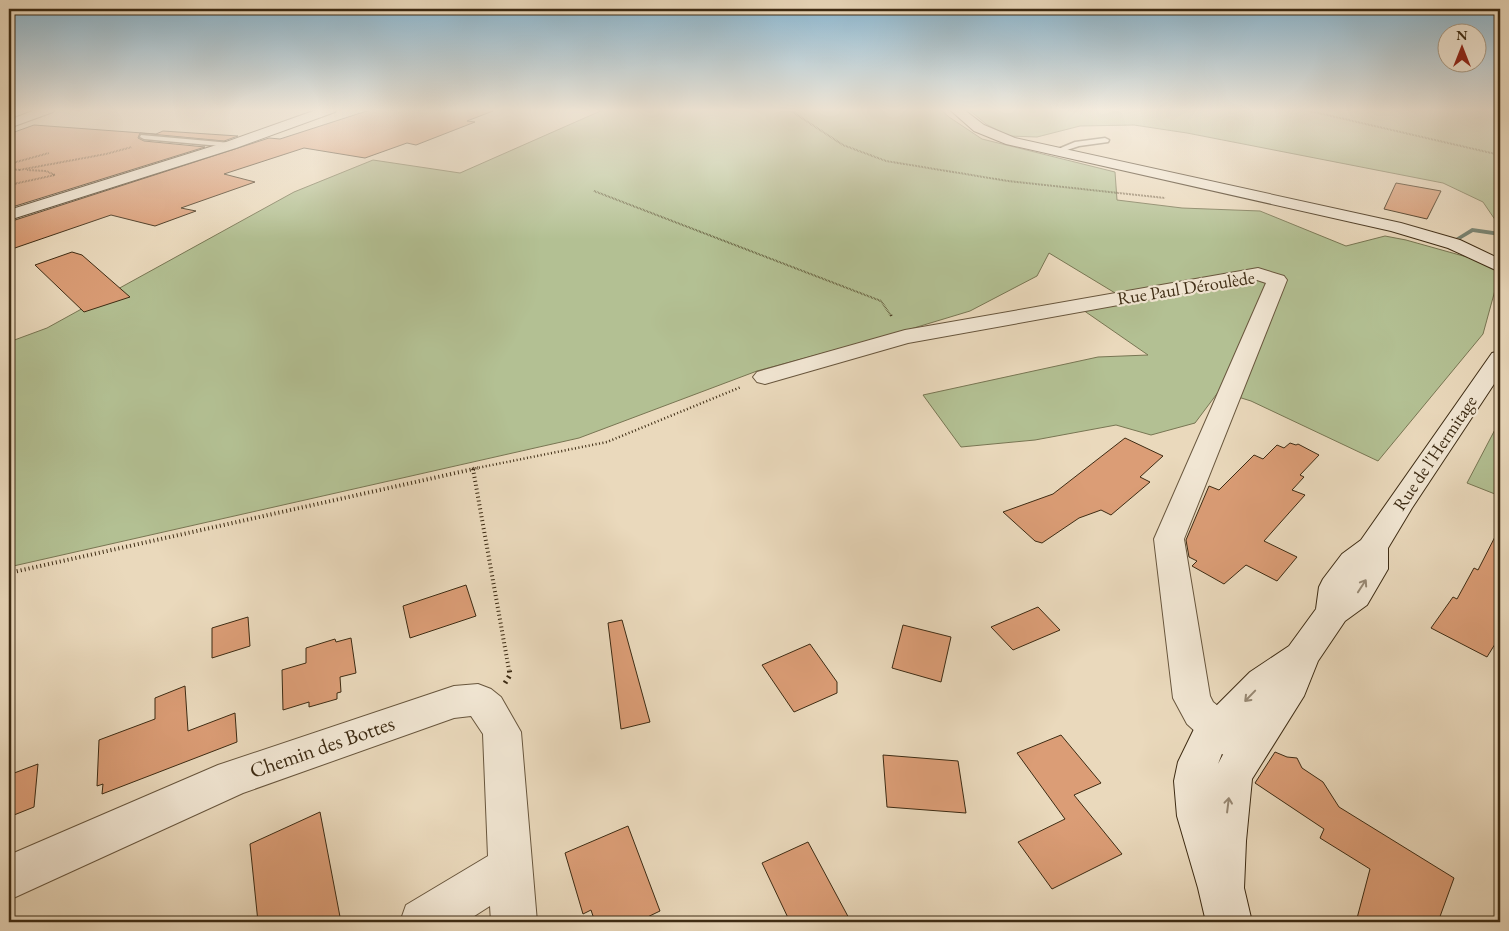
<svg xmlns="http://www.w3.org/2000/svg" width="1509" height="931" font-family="'EB Garamond',serif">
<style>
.green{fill:#b3c093;stroke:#787653}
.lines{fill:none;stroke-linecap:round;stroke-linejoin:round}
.stream{fill:#748170;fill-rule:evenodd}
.building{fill:#db9d76;stroke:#3d2b13}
.lane-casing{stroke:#68563d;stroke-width:3}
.street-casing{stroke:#68563d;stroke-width:2}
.secondary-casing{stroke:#3d2b13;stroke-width:2}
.path-far3{stroke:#3d2b13;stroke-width:2;stroke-dasharray:0.5 1;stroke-linecap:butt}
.path-far2{stroke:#3d2b13;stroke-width:2.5;stroke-dasharray:1 2.5;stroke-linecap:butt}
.path-far1{stroke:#3d2b13;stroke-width:4;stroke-dasharray:1 3;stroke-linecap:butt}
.path{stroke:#3d2b13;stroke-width:5;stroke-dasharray:2 4;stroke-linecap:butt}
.lane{fill:#f1e6d3;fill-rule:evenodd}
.street{fill:#f1e6d3;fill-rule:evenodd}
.secondary{fill:#f1e6d3;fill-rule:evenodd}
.oneway{stroke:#978873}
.labels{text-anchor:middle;stroke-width:4.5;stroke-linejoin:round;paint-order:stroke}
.street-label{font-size:18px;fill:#3d2b13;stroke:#f1e6d3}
.near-street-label{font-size:21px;fill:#3d2b13;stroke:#f1e6d3}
</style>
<rect width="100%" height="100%" fill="#ead9bc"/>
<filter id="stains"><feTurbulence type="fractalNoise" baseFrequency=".004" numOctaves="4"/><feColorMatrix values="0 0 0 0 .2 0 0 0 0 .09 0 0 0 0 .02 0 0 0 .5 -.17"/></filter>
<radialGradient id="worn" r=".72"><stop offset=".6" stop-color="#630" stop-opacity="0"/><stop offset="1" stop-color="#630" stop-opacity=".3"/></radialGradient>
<g class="green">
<path d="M605,109h335l9,8 33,22 133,33 2,28 65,8 78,3 86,35 39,-10 21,4 68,19 26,13 -17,62 -105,127 -127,-60 -32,-10 -24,32 -44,12 -35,-10 -81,15 -74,7 -38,-52 175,-38 50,-2 -65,-45 47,-8 -81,-49 -12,23 -67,35 -76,23 -137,37 -178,67 -570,129v-225l38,-14 247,-136 79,-32 87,13z"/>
<path d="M968,109h532v118l-17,-25 -40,-19 -256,-50 -53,-8 -54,1 -43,11 -29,-1 -22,-12z"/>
<path d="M1500,420v76l-33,-13z"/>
</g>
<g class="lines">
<path class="stream" d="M1472,228l28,4v4l-27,-4 -12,7 -5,-1z"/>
</g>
<g class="building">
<path d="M373,109h119l1,2 -26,10 8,1 -59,23 -9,-2 -42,15 -61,-10 -80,26 31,8 -74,26 15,3 -41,15 -44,-11 -102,35v-28l260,-84 11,1z"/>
<path d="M34,125l122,9 7,-3 75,5 -14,5 -84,-8 -2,5 6,3 61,6 -196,61v-74z"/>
<path d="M1396,183l45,8 -14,28 -43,-10z"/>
<path d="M72,252l10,3 48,42 -46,15 -49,-47z"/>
<path d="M1125,438l38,18 -23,21 10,5 -39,33 -10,-5 -22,8 -37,25 -7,-2 -32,-29 50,-18z"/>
<path d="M1290,443l6,2 2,-1 21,11 -19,20 4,2 -12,13 13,5 -41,46 33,16 -20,24 -31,-16 -22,19 -32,-18 5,-5 -8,-4 -3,-17 23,-54 10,4 35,-35 9,4 14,-14 7,3z"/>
<path d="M1500,527v109l-13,21 -56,-29 22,-31 4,2 17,-31 4,2z"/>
<path d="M466,585l10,31 -66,22 -7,-32z"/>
<path d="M1038,607l22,23 -47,20 -22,-23z"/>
<path d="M248,617l2,29 -38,12v-30z"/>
<path d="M622,620l28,102 -29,7 -13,-106z"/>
<path d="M903,625l48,12 -10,45 -49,-14z"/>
<path d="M351,638l5,35 -16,4 1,15 -4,1v6l-28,8v-5l-26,8 -1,-40 24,-7v-15l29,-9 1,3z"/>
<path d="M810,644l27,38v11l-43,19 -32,-47z"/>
<path d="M185,686l3,45 47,-18 2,29 -135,52 1,-10 -6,2 2,-46 56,-21v-21z"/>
<path d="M1061,735l40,48 -27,12 48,59 -70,35 -34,-47 47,-23 -48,-66z"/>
<path d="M1275,752l12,5 10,1 5,10 21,14 16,25 115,71 -16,44h-82l14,-53 -50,-31 4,-9 -69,-46z"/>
<path d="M883,755l75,6 8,52 -79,-6z"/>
<path d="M38,764l-4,43 -25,10v-42z"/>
<path d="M320,812l21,110h-83l-8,-78z"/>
<path d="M628,826l32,85 -23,11h-42l-4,-12 -8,4 -18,-61z"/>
<path d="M808,842l43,80h-61l-28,-59z"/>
</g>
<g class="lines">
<defs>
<g id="lane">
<path d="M141,135l90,8 4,2 -4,2 -87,-8 -4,-2z"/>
<path d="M1105,138l4,2 -1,2 -29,4 -24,8 -4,-2 24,-10z"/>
</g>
<g id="street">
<path d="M38,109h17l-2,3 -44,16v-8z"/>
<path d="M1258,268l26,8 3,4 -103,259 26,157 3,6 34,27 6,12 -6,12 -14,5 -14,-5 -32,-29 -14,-26 -19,-159 112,-256 -9,-3 -349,63 -143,41 -8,-2 -4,-5 4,-5 148,-42z"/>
<path d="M478,684l13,5 10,8 20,35 16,190h-46l-1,-16 -25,16h-65l6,-17 82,-49 -5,-122 -12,-18 -17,2 -211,75 -234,107v-45l209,-90 236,-79z"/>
</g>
<g id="secondary">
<path d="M319,109h18l-2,3 -99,36 -227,72v-10l217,-68z"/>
<path d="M949,109h14l21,16 31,13 386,85 59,17 40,19v13l-52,-24 -57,-17 -385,-87 -32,-13z"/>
<path d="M1500,351v24l-88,133 -24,40v21l-21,36 -22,16 -27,40 -14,35 -52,83 -6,62 -2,47 8,34h-46l-8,-34 -21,-72 -3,-35 4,-19 17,-35 55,-55 39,-26 27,-37 3,-22 4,-8 19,-25 19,-14 131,-187zM1228,745l-10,19 5,-13z"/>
</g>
</defs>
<use href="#lane" class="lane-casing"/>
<use href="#street" class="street-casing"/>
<use href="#secondary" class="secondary-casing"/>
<g class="path-far3">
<path d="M788,109l55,36 43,16 122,20 157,17"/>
<path d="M1301,109l199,46"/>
<path d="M9,164l40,-11"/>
<path d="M9,169l12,1"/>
<path d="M19,170l87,-16 26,-7"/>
<path d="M9,185l46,-10 -9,-4 -19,-1"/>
<path d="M594,191l287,110 10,15"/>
</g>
<g class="path-far2">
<path d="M891,315l1,2"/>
<path d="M472,469l135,-27 134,-55"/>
</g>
<g class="path-far1">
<path d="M473,469l36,201"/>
<path d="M9,573l469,-105"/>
</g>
<path class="path" d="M505,683l5,-8 -1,-7"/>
<use href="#lane" class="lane"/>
<use href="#street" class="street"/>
<use href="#secondary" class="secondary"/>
</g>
<defs><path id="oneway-shaft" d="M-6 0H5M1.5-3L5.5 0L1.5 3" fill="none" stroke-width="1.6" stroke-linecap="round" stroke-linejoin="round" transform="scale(1.25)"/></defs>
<g class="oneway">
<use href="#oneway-shaft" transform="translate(1362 586) rotate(-57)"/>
<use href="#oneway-shaft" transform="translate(1250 696) rotate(134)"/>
<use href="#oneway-shaft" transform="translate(1228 805) rotate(-83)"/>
</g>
<linearGradient id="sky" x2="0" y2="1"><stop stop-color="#88b6d1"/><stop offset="0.46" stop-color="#f6eee1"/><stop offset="1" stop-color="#f6eee1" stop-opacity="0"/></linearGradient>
<rect width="1509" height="239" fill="url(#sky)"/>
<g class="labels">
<g class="street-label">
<text transform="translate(1186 288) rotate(-9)" y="6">Rue Paul Déroulède</text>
<text transform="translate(1435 453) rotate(-56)" y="6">Rue de l'Hermitage</text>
</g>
<g class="near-street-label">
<text transform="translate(322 747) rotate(-19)" y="7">Chemin des Bottes</text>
</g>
</g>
<rect width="1509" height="931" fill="none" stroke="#ead9bc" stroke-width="30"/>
<rect x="10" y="10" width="1489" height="911" fill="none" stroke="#3d2b13" stroke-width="2.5"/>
<rect x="15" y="15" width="1479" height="901" fill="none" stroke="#3d2b13"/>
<g transform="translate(1462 48)"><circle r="24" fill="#f1e6d3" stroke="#a99b86"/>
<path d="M0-4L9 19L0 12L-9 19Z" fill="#8f2418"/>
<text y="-8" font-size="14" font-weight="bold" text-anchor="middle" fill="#3d2b13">N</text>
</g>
<rect width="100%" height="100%" filter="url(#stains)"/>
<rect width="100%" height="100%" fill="url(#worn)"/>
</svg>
